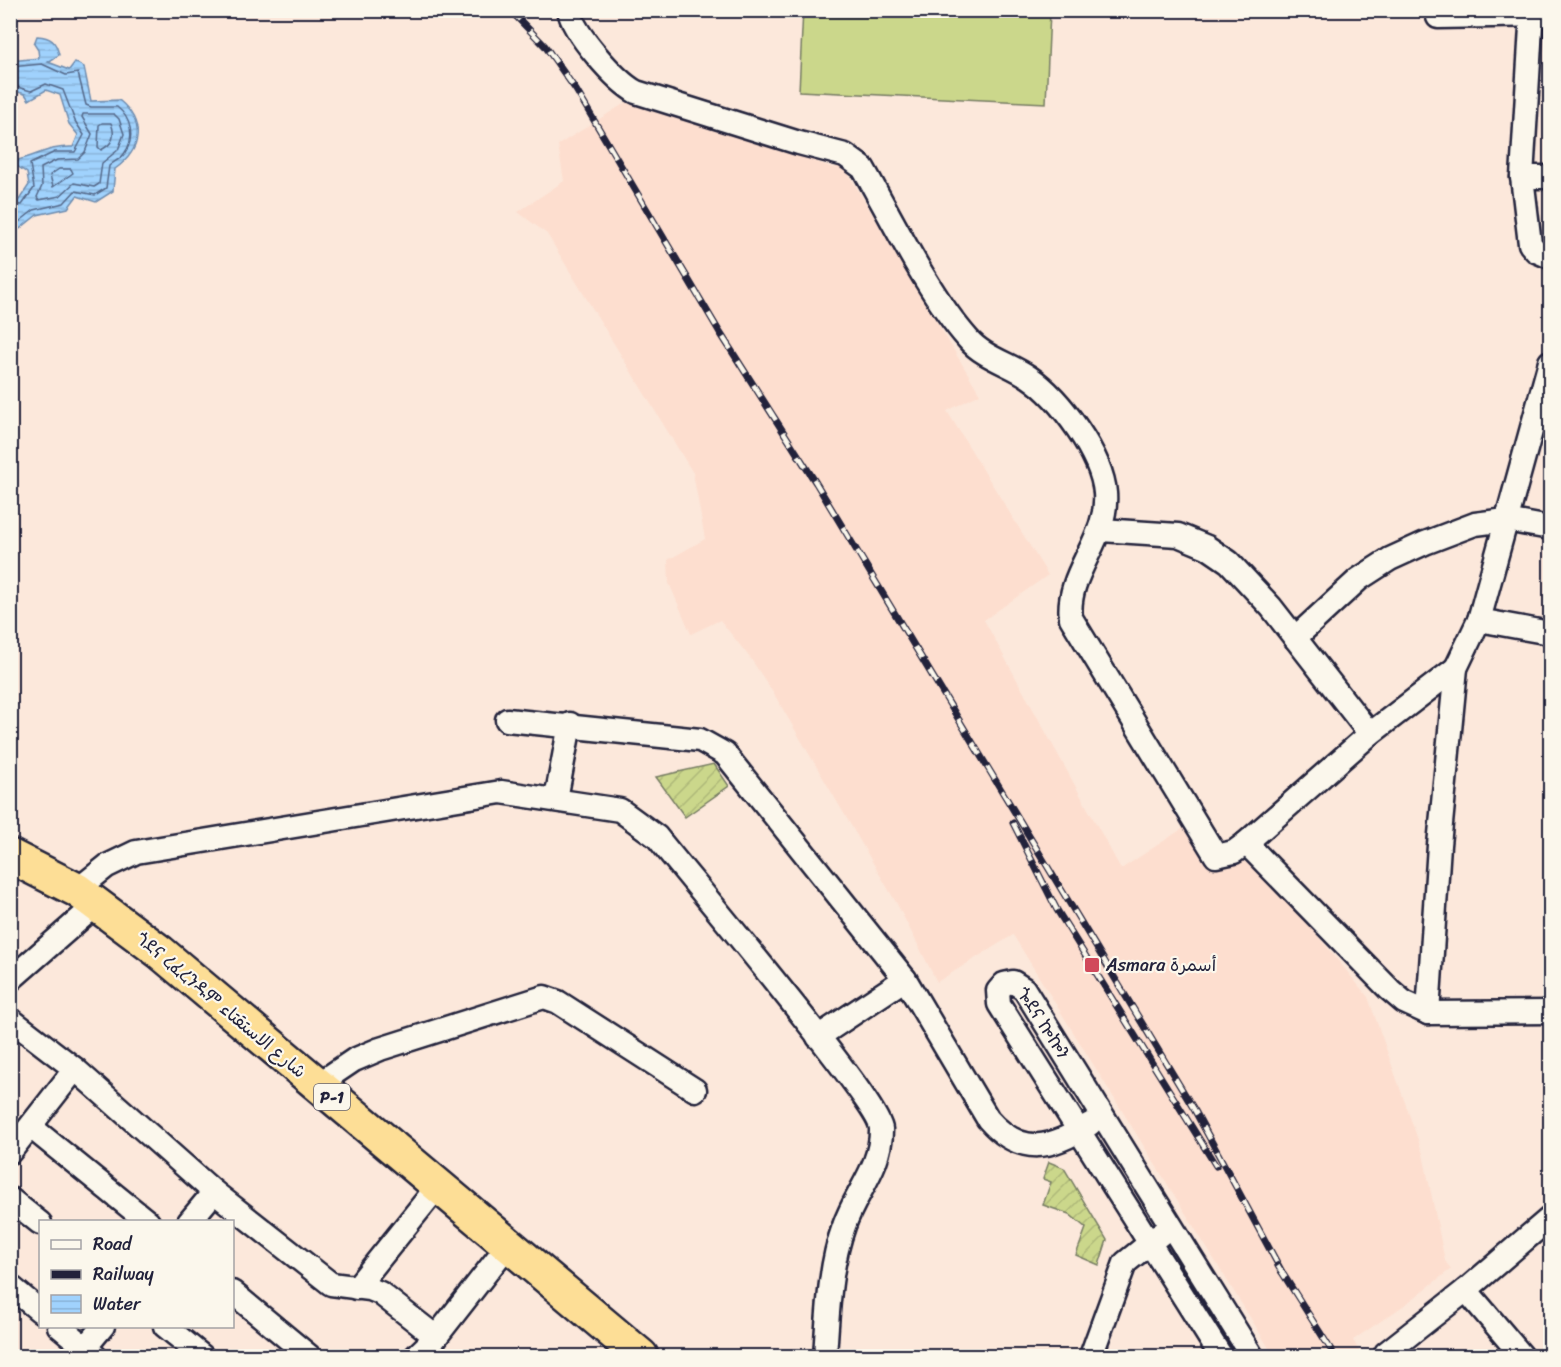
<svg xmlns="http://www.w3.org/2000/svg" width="1561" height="1367" font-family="Sriracha,'Playpen Sans Arabic','Noto Sans Ethiopic',sans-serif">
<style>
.built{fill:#fddecf}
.garden{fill:url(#garden-furrows);stroke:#767c63;stroke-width:1.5}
.pitch{fill:#cbd78b;stroke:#767c63;stroke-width:1.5}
.water{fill:url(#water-rules);stroke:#6e8caf;stroke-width:1.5}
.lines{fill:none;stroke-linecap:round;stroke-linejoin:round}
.shore{stroke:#546889;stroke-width:1.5}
.minor-casing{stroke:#22223b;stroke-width:27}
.highway-casing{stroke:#22223b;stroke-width:38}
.minor{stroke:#fbf7ec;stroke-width:22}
.highway{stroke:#fdde96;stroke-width:33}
.rail-casing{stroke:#22223b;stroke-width:7}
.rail{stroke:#fbf7ec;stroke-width:4.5;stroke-dasharray:14;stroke-linecap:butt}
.poi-dot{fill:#d1495b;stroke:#fbf7ec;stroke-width:2}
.labels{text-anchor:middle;stroke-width:4.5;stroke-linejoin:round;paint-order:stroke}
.shield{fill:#fbf7ec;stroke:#636270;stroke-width:1.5}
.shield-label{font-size:16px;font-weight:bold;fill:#22223b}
.poi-label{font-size:18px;fill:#22223b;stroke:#fbf7ec;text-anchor:start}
.street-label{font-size:18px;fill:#22223b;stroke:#fbf7ec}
</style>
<defs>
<pattern id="garden-furrows" width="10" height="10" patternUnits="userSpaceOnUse" patternTransform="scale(1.5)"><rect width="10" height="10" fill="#cbd78b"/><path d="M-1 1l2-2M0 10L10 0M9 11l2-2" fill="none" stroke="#aeb879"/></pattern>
<pattern id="water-rules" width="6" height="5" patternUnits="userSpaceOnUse" patternTransform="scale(1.5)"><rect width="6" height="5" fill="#a0d2fd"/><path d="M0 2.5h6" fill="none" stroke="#8ab4da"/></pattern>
</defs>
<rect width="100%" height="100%" fill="#fce8db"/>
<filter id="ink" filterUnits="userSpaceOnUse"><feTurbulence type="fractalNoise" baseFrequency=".0167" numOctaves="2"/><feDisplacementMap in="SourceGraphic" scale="12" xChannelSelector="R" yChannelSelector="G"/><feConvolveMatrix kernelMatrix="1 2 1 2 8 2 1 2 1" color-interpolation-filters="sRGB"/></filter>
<g filter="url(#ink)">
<path class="built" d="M633,98l201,70 9,-3 137,229 -33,17 101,164 -64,45 137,249 67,-44 23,40 37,-4 14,7 106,129 55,157 22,107 6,8 -45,35 -53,36 9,16h-88l-261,-421 -76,47 -40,-78 -123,-210 -23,-35 -31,-39 -29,14 -22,-51 -1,-23 37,-21 -12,-66 -146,-239 -29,-22 46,-31 -6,-36z"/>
<g class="garden">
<path d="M714,764l15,22 -44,31 -29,-40z"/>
<path d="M1049,1162l15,6 43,72 -8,25 -23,-10 10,-27 -17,-14 -26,-9 8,-23 -8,-3z"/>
</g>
<path class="pitch" d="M803,10l247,1 -4,92 -247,-12z"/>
<path class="water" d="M37,36c14,1 19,5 22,19l-11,7 21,8 6,-8 9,5 7,34 28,-1c26,22 24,49 -4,69l-2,22 -17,11 -19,-6 -9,12 -31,7 -26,21v-38l8,2 10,-15 -2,-12 -10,-7 1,-6c20,-5 34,-14 55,-13l5,-12 -9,-11 -9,-29 -14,-5 -17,10 -4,-6 -14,-4v-29l28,-3 -1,-8 -4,-6z"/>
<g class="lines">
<g class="shore">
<path d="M10,67l32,-3 24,11 12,-2 8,32 5,2h26c14,11 19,31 7,47 -3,5 -11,8 -15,12l-3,22 -11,7 -20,-4 -11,12 -30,7 -24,19"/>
<path d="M10,85l21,6 15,-7 17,6 12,31 9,14 -9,17h-20l-25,12 4,24 -12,17 -12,-1"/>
<path d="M83,114h31l5,5 5,15 -6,16 -16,13 -3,21 -5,3 -20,-4 -14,13 -21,4 -2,-3 5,-11 -1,-18 16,-8 21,-1 7,-7 7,-18 -10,-17z"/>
<path d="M102,123h9c5,13 2,21 -10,27l-3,-3 1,-22z"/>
<path d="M59,169h12l2,4 -20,14 -3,-12z"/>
</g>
<defs>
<g id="minor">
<path d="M569,10c4,23 47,71 67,82l163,51 46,12 18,13c30,53 66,127 105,171 15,18 42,25 61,38 31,21 73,78 76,116 4,46 -40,80 -34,125l145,238 18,-4 12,-9"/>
<path d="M1532,10l-10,167 8,67 6,7 14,6"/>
<path d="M1438,17l112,-2"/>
<path d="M1522,177h28"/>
<path d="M1550,362l-71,258 -23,48 -17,177 -11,168 122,-1"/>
<path d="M1101,530l77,5 29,12 22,15 42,45 99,127"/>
<path d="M1479,620l71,13"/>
<path d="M1295,638l64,-59 31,-20 35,-16 50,-19 31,-4 44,8"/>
<path d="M507,720l193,20 25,14 180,225 83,140c33,38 64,30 102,5"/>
<path d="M556,799l14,-75"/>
<path d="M77,890l30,-24 29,-14 365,-60 119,18 37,27c30,38 223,266 224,292 1,37 -26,64 -37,97 -15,41 -16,88 -19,130"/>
<path d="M10,980l87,-76"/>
<path d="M1428,1013l-24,-11 -14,-12 -144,-147 124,-109 86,-66"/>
<path d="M10,1019l65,50 139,123 117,92 39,5 10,4 56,44"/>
<path d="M818,1037l87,-58"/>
<path d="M317,1085l37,-25 26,-11 164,-52 14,5 137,88"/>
<path d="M31,1127l117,95"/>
<path d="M10,1152l65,-83"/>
<path d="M10,1199l30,24"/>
<path d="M189,1222l25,-30"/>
<path d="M10,1286l30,25"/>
<path d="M356,1288l82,-102"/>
<path d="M1466,1290l56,66"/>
<path d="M232,1292l77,64"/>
<path d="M59,1326l36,30"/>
<path d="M165,1326l37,30"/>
<path d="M1386,1353l80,-63 84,-72"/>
<path d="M78,1356l25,-30"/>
<path d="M416,1356l20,-19 72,-92"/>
<path d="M1091,1356l34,-93 36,-29"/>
<path d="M1221,1356l-222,-352 -1,-13 6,-7 9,-2 11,7 228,367"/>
</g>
<path id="highway" d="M10,856l67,34 83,62 481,404"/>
</defs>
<use href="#minor" class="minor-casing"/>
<use href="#highway" class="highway-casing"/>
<use href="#minor" class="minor"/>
<use href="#highway" class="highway"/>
<defs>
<g id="rail">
<path d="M510,10l35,36 31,44 143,241 97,152 379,628 87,161"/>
<path d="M1013,823l44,87 159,256"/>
<path d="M1278,1266l57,90"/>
</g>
</defs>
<use href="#rail" class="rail-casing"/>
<use href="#rail" class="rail"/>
</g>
</g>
<rect class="poi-dot" x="1084" y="957" width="16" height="16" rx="3"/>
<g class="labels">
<rect class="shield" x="314" y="1084" width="36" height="26" rx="4.5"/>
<g class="shield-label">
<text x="332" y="1103">P-1</text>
</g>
<g class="poi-label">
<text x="1106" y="971">Asmara أسمرة</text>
</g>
<g class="street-label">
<text transform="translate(221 1005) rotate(40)" y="6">ጎደና ረፈረንዱም شارع الاستقتاء</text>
<text transform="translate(1043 1023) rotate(57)" y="6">ጐደና ኰኰን</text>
</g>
</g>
<rect width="1561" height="1367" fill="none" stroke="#fbf7ec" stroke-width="36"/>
<rect x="18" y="18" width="1525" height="1331" fill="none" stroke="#22223b" stroke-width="2" filter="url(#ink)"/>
<rect x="39" y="1220" width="195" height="108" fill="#fbf7ec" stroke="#a4a2a5" stroke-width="1.5"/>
<rect x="51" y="1240" width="30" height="9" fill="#fbf7ec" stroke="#a4a2a5" stroke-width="1.5"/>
<text x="93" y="1250" font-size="18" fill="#22223b">Road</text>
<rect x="51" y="1270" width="30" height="9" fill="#22223b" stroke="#a4a2a5" stroke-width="1.5"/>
<text x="93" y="1280" font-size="18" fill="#22223b">Railway</text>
<rect x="51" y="1295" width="30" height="18" fill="url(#water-rules)" stroke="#a4a2a5" stroke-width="1.5"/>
<text x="93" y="1310" font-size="18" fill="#22223b">Water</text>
</svg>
